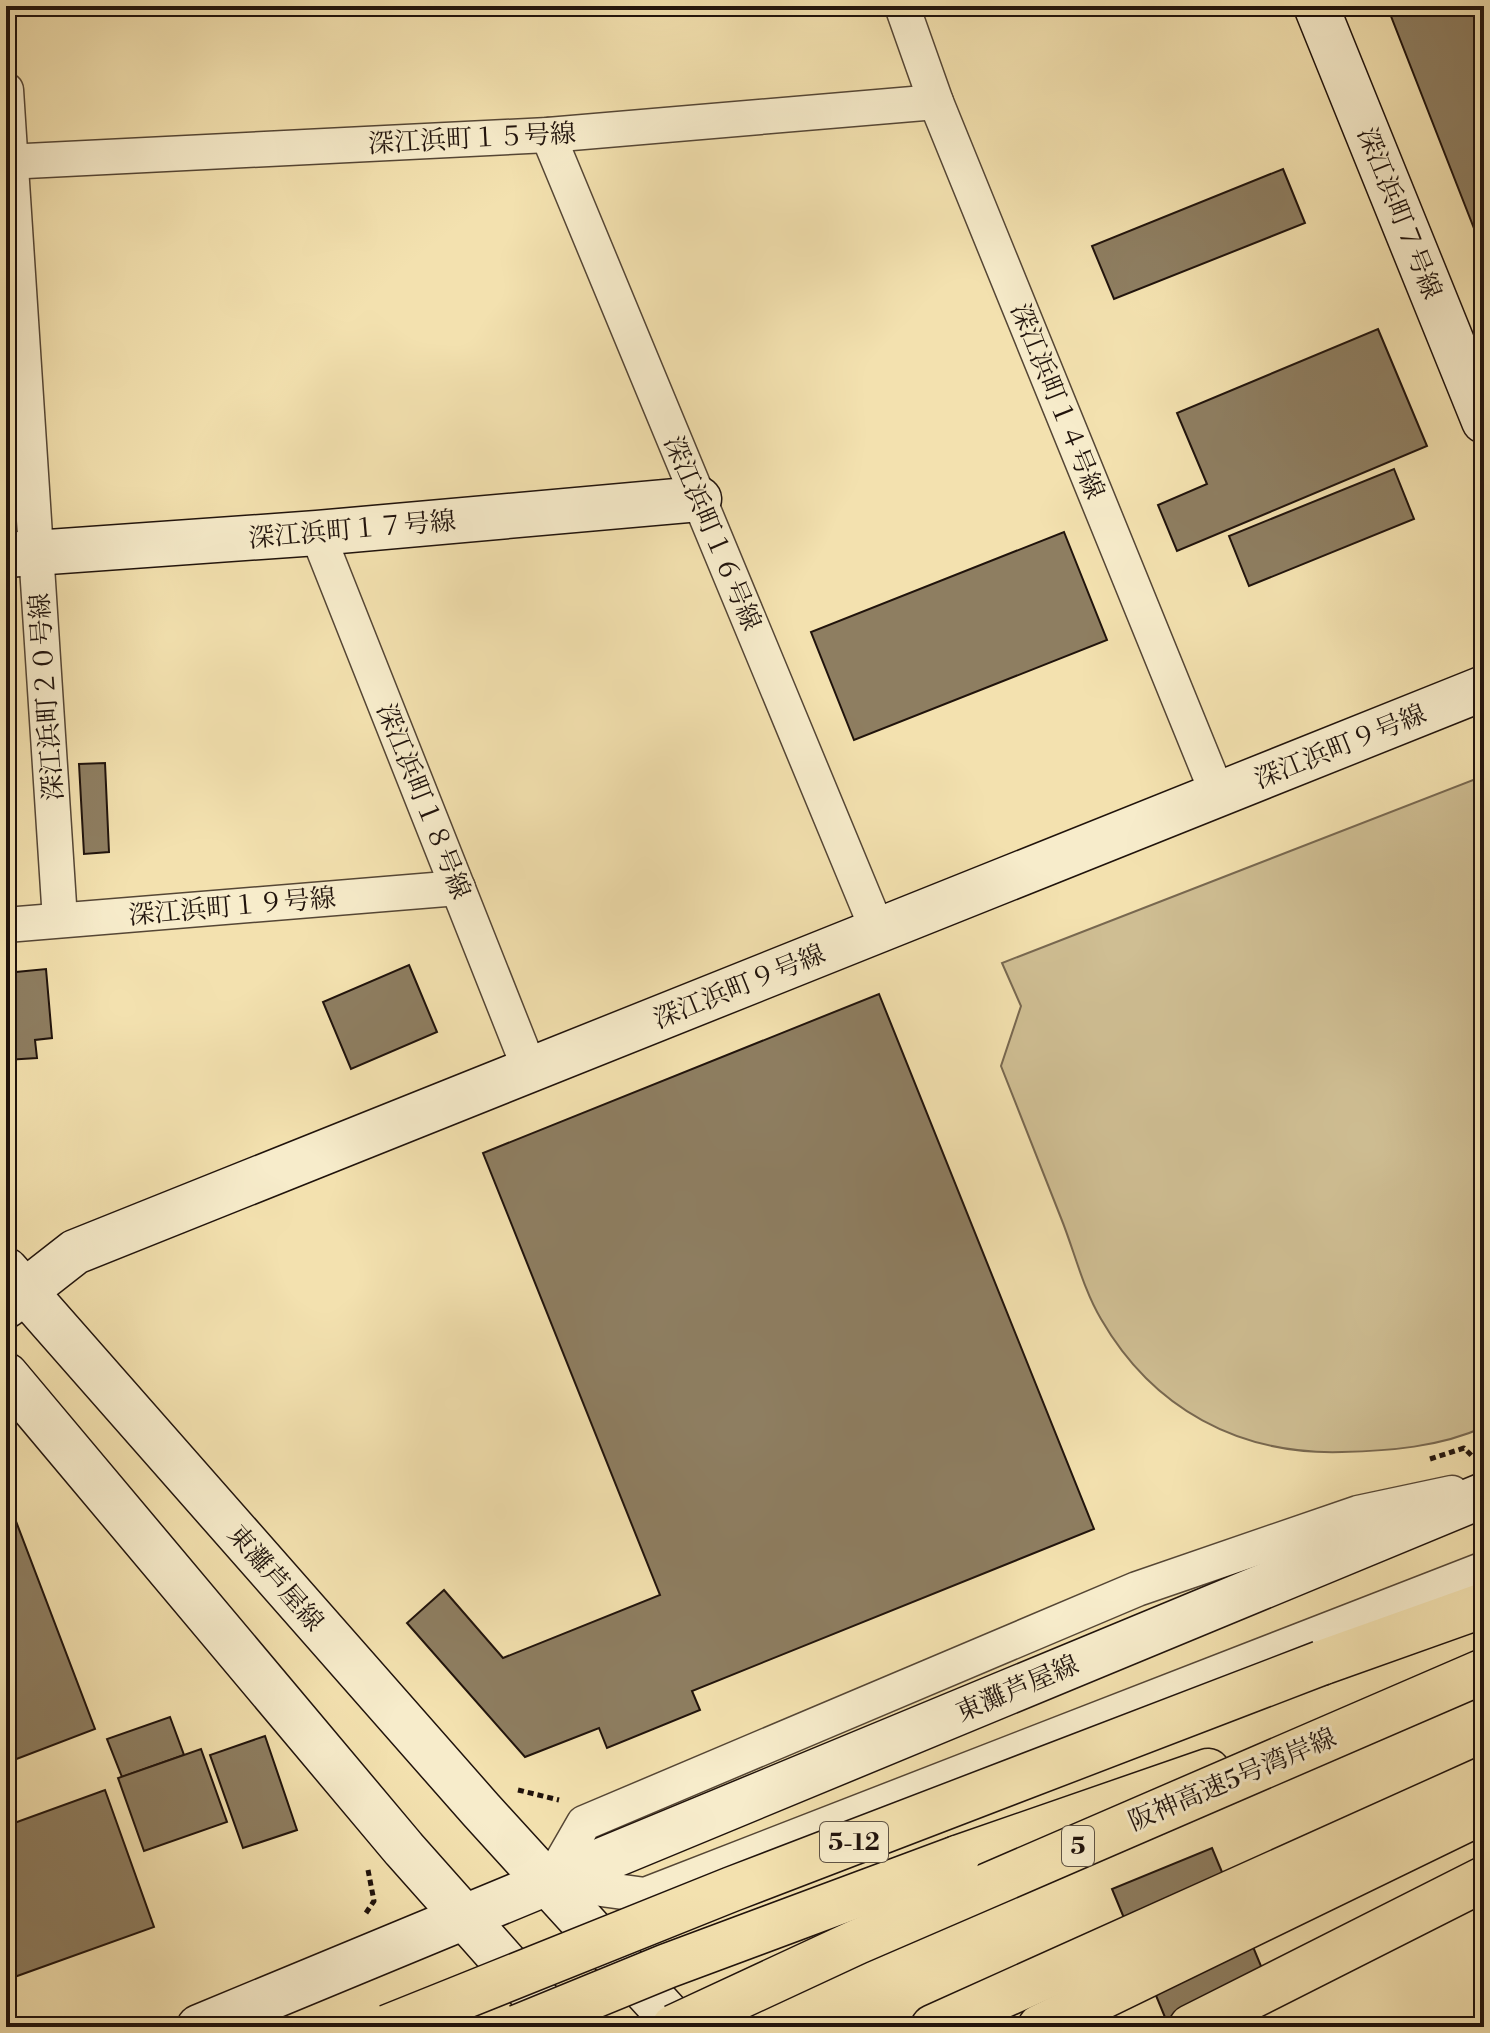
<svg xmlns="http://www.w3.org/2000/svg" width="1490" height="2033" font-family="'Libre Bodoni','Noto Serif JP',serif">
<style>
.green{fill:#cfbe93;stroke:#786850;stroke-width:2}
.building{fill:#8e7e61;stroke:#20130c;stroke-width:2}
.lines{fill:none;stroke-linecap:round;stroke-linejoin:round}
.street-casing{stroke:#554635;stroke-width:37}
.secondary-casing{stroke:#20130c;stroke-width:47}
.highway-casing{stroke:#20130c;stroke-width:47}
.path{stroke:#20130c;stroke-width:5;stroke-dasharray:6 4;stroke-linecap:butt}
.street{stroke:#f7eccb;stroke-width:34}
.secondary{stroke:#f7eccb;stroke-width:44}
.highway{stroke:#f3e1af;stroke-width:44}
.highway-bridge-casing{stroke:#20130c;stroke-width:47;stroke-linecap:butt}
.highway-bridge{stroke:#f3e1af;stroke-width:44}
.labels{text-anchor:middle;stroke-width:6;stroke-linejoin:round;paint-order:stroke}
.shield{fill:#f7eccb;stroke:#605445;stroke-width:2}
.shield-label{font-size:24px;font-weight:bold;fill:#20130c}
.street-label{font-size:26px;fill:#20130c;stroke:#f7eccb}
</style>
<rect width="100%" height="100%" fill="#f3e1af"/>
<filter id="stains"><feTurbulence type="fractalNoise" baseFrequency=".0025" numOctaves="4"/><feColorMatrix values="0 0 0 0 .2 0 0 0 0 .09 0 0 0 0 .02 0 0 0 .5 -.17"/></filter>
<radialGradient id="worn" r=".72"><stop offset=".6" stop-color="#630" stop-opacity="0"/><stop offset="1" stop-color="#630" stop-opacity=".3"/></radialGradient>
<path class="green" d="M1473,780l11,4v643c-44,20 -95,24 -142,25 -103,3 -189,-43 -241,-133 -18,-30 -27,-69 -40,-101 -20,-51 -40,-102 -60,-152l20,-60 -19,-43z"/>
<g class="building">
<path d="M1387,6h97v248z"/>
<path d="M1283,169l22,54 -191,76 -22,-53z"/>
<path d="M1378,329l49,117 -250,105 -19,-46 49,-21 -30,-71z"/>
<path d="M1394,469l20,50 -165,67 -20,-50z"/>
<path d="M1064,532l43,108 -253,100 -43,-108z"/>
<path d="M105,763l4,89 -25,2 -5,-90z"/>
<path d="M409,965l28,67 -86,37 -28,-67z"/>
<path d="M46,969l6,69 -17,2 2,18 -31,2v-87z"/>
<path d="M879,994l215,535 -402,162 8,19 -93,38 -8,-20 -74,29 -118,-134 37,-33 59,68 157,-63 -177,-442z"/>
<path d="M6,1495l89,234 -89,34z"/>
<path d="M170,1717l14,38 -62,22 -15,-38z"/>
<path d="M265,1736l32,94 -54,18 -33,-93z"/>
<path d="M201,1749l26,73 -83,29 -26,-73z"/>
<path d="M105,1790l49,137 -148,53v-154z"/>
<path d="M1212,1848l66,159 -50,20h-59l-57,-138z"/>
</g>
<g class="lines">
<defs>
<g id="street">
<path d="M902,6l34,96 282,693"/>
<path d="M6,90l54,830"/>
<path d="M548,135l330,796"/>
<path d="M6,162l542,-27 388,-33"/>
<path d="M317,533l213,537"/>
<path d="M6,925l452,-37"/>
<path d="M1452,1493l-94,20 -221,76 -553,234 -34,59 95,13 839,-326"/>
</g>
<g id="secondary">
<path d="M1316,6l168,415"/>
<path d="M6,555l311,-22 382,-34"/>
<path d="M6,1270l475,540 198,217"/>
<path d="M6,1306l69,-54 1409,-564"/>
<path d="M6,1375l398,474 158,178"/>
<path d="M199,2027l1285,-532"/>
</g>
<g id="highway">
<path d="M1321,1663l163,-58"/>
<path d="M957,1858l251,-87"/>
<path d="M933,2027l551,-248"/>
<path d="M1040,2027l444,-216"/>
<path d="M1191,2027l293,-148"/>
</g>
</defs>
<use href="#street" class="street-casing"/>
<use href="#secondary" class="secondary-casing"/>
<use href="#highway" class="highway-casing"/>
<g class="path">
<path d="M1430,1459l34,-11 10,10"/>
<path d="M518,1790l41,10"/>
<path d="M366,1913l8,-12 -6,-31"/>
</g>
<use href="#street" class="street"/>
<use href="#secondary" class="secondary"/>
<use href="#highway" class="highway"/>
<defs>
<g id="highway-bridge">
<path d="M388,2027l344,-138 589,-226"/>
<path d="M518,2027l149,-61 290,-108"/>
<path d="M674,2027l183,-85 627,-271"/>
</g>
</defs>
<use href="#highway-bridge" class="highway-bridge-casing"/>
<use href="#highway-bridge" class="highway-bridge"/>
</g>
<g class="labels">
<g class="shield">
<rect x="820" y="1822" width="68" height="40" rx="6"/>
<rect x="1062" y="1826" width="32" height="40" rx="6"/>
</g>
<g class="shield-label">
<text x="854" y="1850">5-12</text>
<text x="1078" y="1854">5</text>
</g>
<g class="street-label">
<text transform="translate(472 138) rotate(-3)" y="9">深江浜町１５号線</text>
<text transform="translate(1400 213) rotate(68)" y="9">深江浜町７号線</text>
<text transform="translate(1058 401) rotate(68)" y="9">深江浜町１４号線</text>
<text transform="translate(352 529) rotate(-5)" y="9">深江浜町１７号線</text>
<text transform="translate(713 533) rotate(67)" y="9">深江浜町１６号線</text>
<text transform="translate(46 697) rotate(-94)" y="9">深江浜町２０号線</text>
<text transform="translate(1340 746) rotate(-22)" y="9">深江浜町９号線</text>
<text transform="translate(424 801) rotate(68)" y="9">深江浜町１８号線</text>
<text transform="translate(232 906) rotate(-5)" y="9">深江浜町１９号線</text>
<text transform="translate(739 986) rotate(-22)" y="9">深江浜町９号線</text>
<text transform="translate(276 1578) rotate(49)" y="9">東灘芦屋線</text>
<text transform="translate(1017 1688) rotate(-23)" y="9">東灘芦屋線</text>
<text transform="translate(1232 1779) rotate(-23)" y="9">阪神高速5号湾岸線</text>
</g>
</g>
<rect width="1490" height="2033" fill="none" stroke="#f3e1af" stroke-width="32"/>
<rect x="8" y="8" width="1474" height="2017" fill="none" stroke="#20130c" stroke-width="4"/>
<rect x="16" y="16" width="1458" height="2001" fill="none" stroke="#20130c" stroke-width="2"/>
<rect width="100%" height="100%" filter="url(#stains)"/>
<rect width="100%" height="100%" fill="url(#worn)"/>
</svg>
